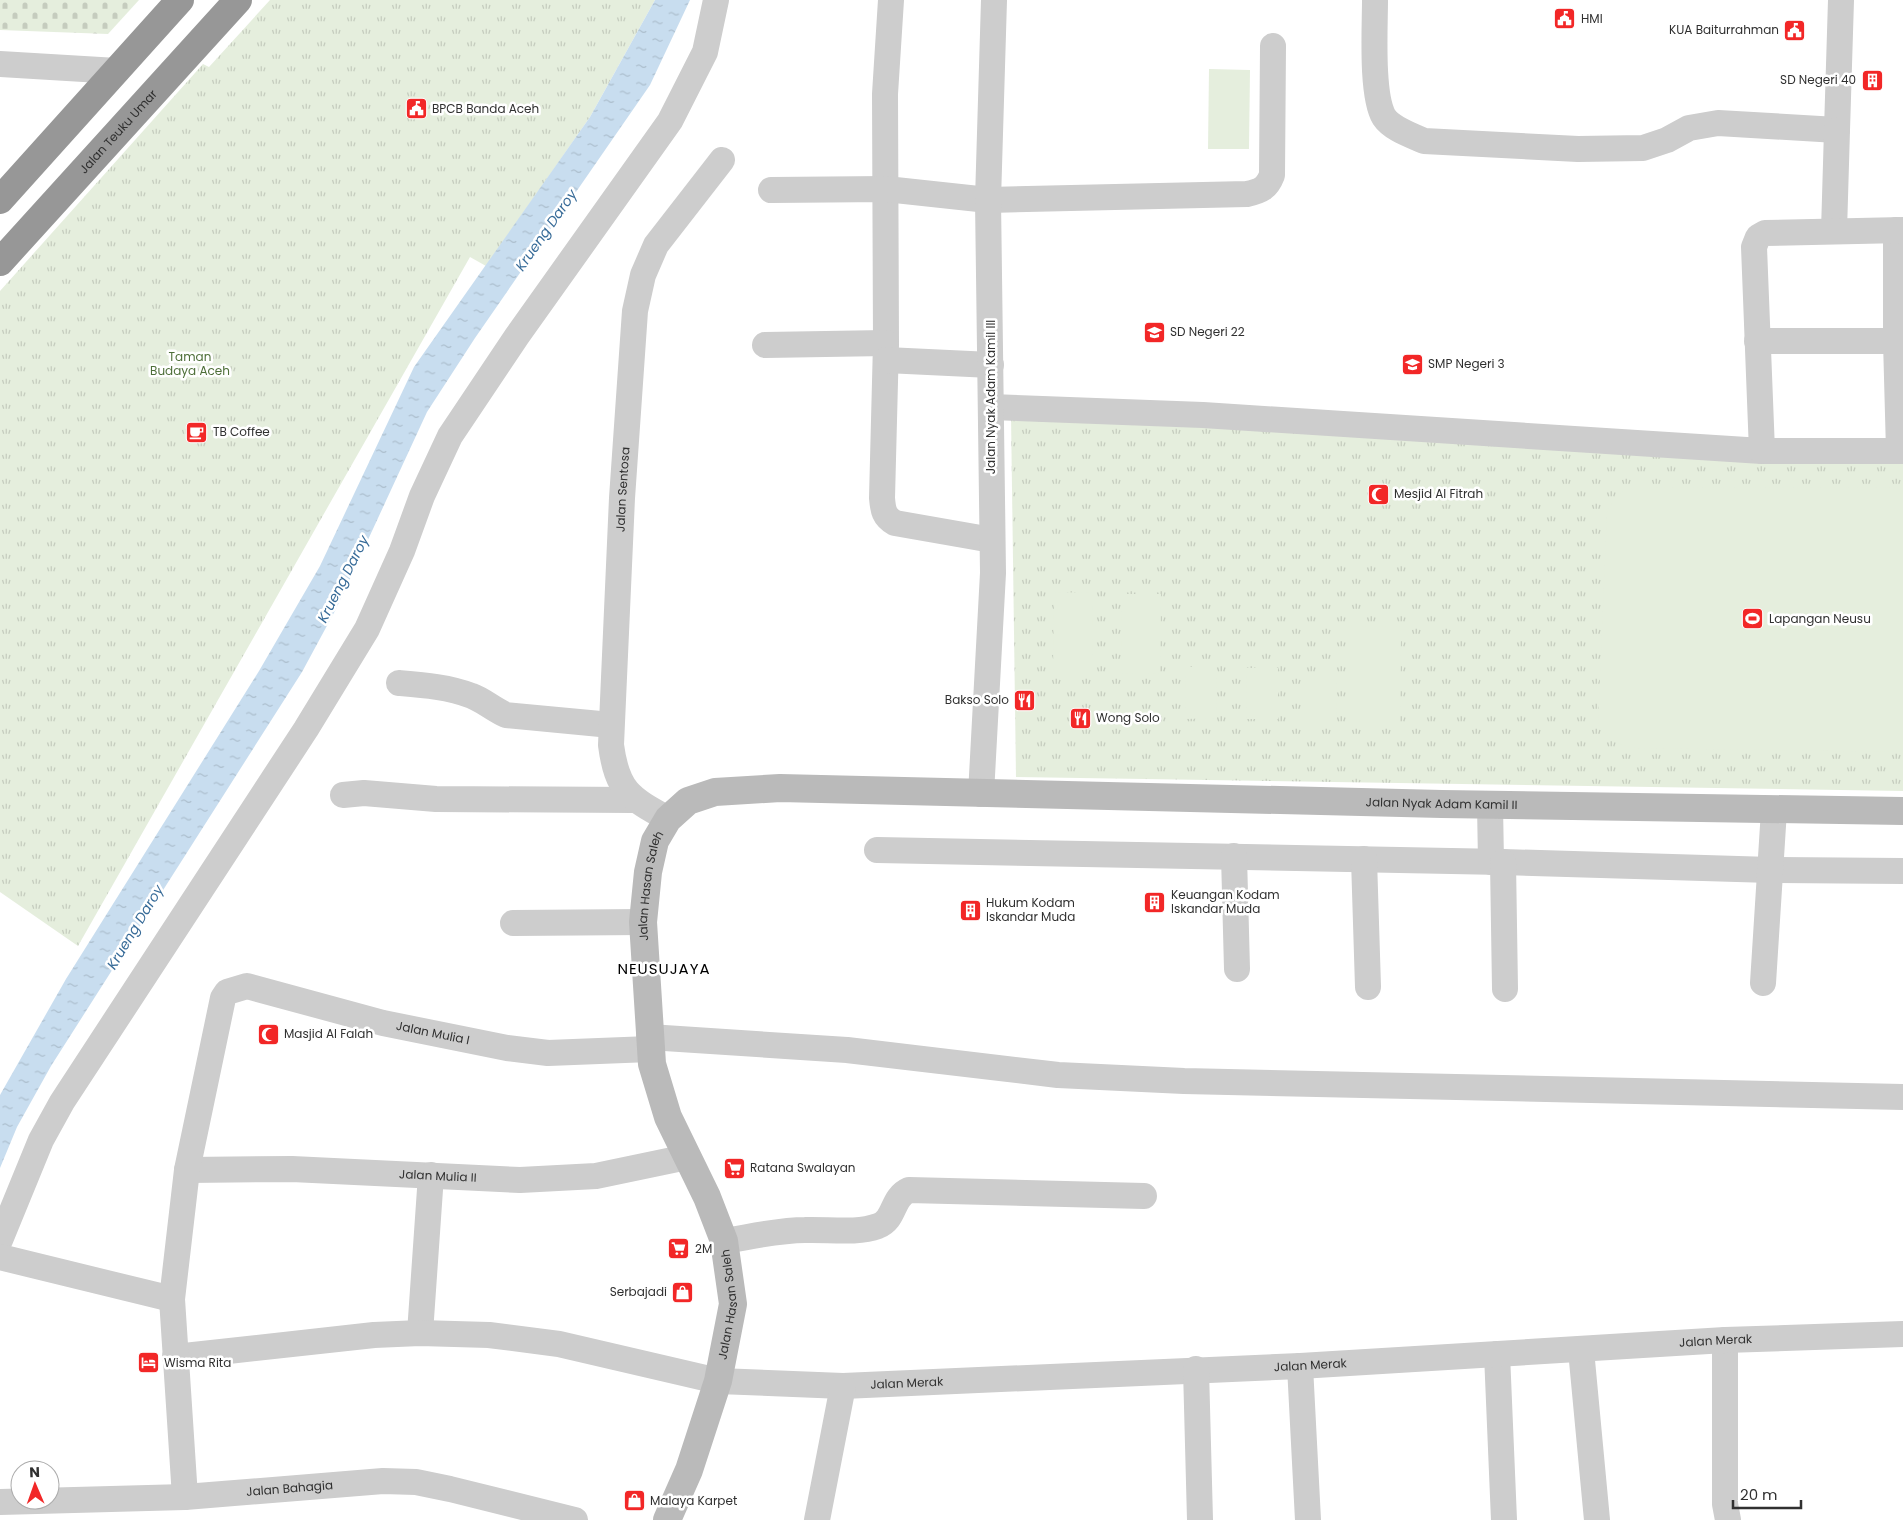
<svg xmlns="http://www.w3.org/2000/svg" width="1903" height="1520" font-family="Poppins,sans-serif">
<style>
.grass{fill:url(#grass-tufts)}
.cemetery{fill:url(#cemetery-stones)}
.pitch{fill:#e5eedd}
.water{fill:url(#water-ripples)}
.lines{fill:none;stroke-linecap:round;stroke-linejoin:round}
.street{stroke:#cdcdcd;stroke-width:26}
.secondary{stroke:#bababa;stroke-width:28}
.highway{stroke:#979797;stroke-width:28}
.labels{text-anchor:middle;stroke-width:5;stroke-linejoin:round;paint-order:stroke}
.poi-label{font-size:12px;fill:#303030;stroke:#fff;text-anchor:start}
.street-label{font-size:12px;fill:#303030;stroke:#fff}
.park-label{font-size:12px;fill:#4e6f39;stroke:#fff}
.water-label{font-size:14px;font-style:italic;fill:#376b98;stroke:#fff}
.quarter-label{font-size:15px;letter-spacing:1px;fill:#000;stroke:#fff}
</style>
<defs>
<pattern id="grass-tufts" width="24" height="20" patternUnits="userSpaceOnUse" patternTransform="scale(1.25)"><rect width="24" height="20" fill="#e5eedd"/><path d="M3 7l-1-3M5 7V3M7 7l1-3M15 17l-1-3M17 17v-4M19 17l1-3" fill="none" stroke="#c5ccbe"/></pattern>
<pattern id="cemetery-stones" width="16" height="16" patternUnits="userSpaceOnUse" patternTransform="scale(1.25)"><rect width="16" height="16" fill="#e5eedd"/><path d="M2 7V4a2 2 0 0 1 4 0v3zM10 15v-3a2 2 0 0 1 4 0v3z" fill="#c5ccbe"/></pattern>
<pattern id="water-ripples" width="26" height="14" patternUnits="userSpaceOnUse" patternTransform="scale(1.25)"><rect width="26" height="14" fill="#c8ddef"/><path d="M2 4q2-2 4 0t4 0M15 11q2-2 4 0t4 0" fill="none" stroke="#acbecd"/></pattern>
</defs>
<rect width="100%" height="100%" fill="#fff"/>
<g class="grass">
<path d="M270,0h385l-65,117 -104,149 -16,-9 -392,689 -78,-54v-601l203,-227 6,3z"/>
<path d="M1011,415l892,37v339l-887,-14z"/>
</g>
<path class="cemetery" d="M0,0h139l-31,34 -108,-4z"/>
<g class="pitch">
<path d="M1209,69l41,1 -1,79h-41z"/>
<path d="M1640,487l263,1v264l-268,-4c-18,-3 -28,-9 -37,-24l9,-211c8,-18 13,-23 33,-26z"/>
<path d="M1054,592l39,1 -1,79h-39z"/>
<path d="M1122,594h39l-1,80 -39,-1z"/>
<path d="M1347,626l54,1 -1,101h-53z"/>
<path d="M1185,667h31l1,51 -31,1z"/>
<path d="M1246,668h32v51h-31z"/>
<path d="M1305,672h31l1,51h-32z"/>
</g>
<path class="water" d="M655,0h35l-40,85 -175,253 -48,74 -91,197 -34,63 -251,394 -34,61 -17,41v-73l66,-116 193,-308 61,-105 94,-199 176,-250z"/>
<g class="lines">
<g class="street">
<path d="M891,0l-6,94 1,249 -4,155c1,12 2,19 13,25l97,17"/>
<path d="M1375,0c0,27 -4,95 9,117 8,12 27,18 40,24l154,8 65,-1 24,-8 22,-12 29,-5 119,7 4,-130"/>
<path d="M0,64l117,7"/>
<path d="M771,190l115,-1 102,11 259,-6c14,-3 20,-6 25,-19l1,-129"/>
<path d="M1896,230v111l3,110"/>
<path d="M1834,231l3,-101"/>
<path d="M1757,341h146"/>
<path d="M765,345l121,-2"/>
<path d="M886,360l105,5"/>
<path d="M991,407l212,8 559,36h141"/>
<path d="M1762,451l-8,-204 4,-10 7,-4 138,-3"/>
<path d="M399,683c24,2 50,4 73,13 11,4 21,13 34,19l105,10"/>
<path d="M981,794l12,-221 -5,-373 6,-200"/>
<path d="M343,795l21,-2 72,6 197,1"/>
<path d="M1490,805l1,57"/>
<path id="s1" d="M668,819c-38,-21 -51,-28 -57,-74l11,-247 13,-187 8,-36 13,-30 66,-85"/>
<path d="M877,850l626,12 268,8 132,1"/>
<path d="M1234,856l3,113"/>
<path d="M1364,859l4,128"/>
<path d="M1503,862l2,127"/>
<path d="M513,923l130,-1"/>
<path d="M1763,983l11,-173"/>
<path d="M649,1037l198,13 211,25 126,6 719,16"/>
<path id="s2" d="M187,1170l105,-1 228,11 76,-4 91,-19"/>
<path d="M0,1240l41,-100 21,-38 244,-373 61,-100 35,-78 20,-55 28,-60 67,-100 153,-215 35,-69 11,-52"/>
<path d="M724,1241c26,-4 54,-11 81,-11 23,-1 51,4 73,-4 18,-7 13,-28 31,-36l235,6"/>
<path d="M0,1257l172,42"/>
<path d="M420,1333l11,-158"/>
<path d="M1725,1340v164l3,16"/>
<path d="M1581,1350l16,170"/>
<path d="M1497,1354l7,166"/>
<path id="s3" d="M175,1357l199,-22 46,-2 69,2 70,9 159,37 125,5 457,-20 425,-26 178,-6"/>
<path d="M1300,1366l8,154"/>
<path d="M1196,1369l4,151"/>
<path id="s4" d="M185,1497l-13,-198 15,-129 36,-172 4,-6 20,-6 136,37 124,25 41,5 102,-4"/>
<path id="s5" d="M0,1502l185,-5 198,-16 33,1 34,7 125,31"/>
<path d="M817,1520l26,-134"/>
</g>
<path class="secondary" id="s6" d="M667,1520l22,-50 29,-89 15,-77 -9,-63 -17,-44 -39,-80 -16,-53 -9,-142 5,-50 7,-31 13,-22 20,-18 27,-9 65,-4 662,16 461,7"/>
<g class="highway">
<path d="M0,200l180,-200"/>
<path id="s7" d="M0,262l238,-262"/>
</g>
</g>
<defs>
<symbol id="civic-square" viewBox="-11 -11 22 22"><rect x="-9" y="-9" width="18" height="18" rx="4" fill="#f22727" stroke="#fff"/><path d="M-.6-6.5H3V-4.5H.6V-3L4-1V1h2V6H-6V1h2V-1L-.6-3ZM-1.2 2.5V6h2.4V2.5Z" fill="#fff"/></symbol>
<symbol id="building-square" viewBox="-11 -11 22 22"><rect x="-9" y="-9" width="18" height="18" rx="4" fill="#f22727" stroke="#fff"/><path d="M-4-6H4V6H1V3H-1V6H-4ZM-2.5-4.3h1.7v1.8h-1.7ZM.8-4.3h1.7v1.8H.8ZM-2.5-1h1.7V.8h-1.7ZM.8-1h1.7V.8H.8Z" fill="#fff"/></symbol>
<symbol id="school-square" viewBox="-11 -11 22 22"><rect x="-9" y="-9" width="18" height="18" rx="4" fill="#f22727" stroke="#fff"/><path d="M0-5L7-2L0 1L-7-2ZM-4 1L0 2.5L4 1V4Q0 6-4 4Z" fill="#fff"/></symbol>
<symbol id="cafe-square" viewBox="-11 -11 22 22"><rect x="-9" y="-9" width="18" height="18" rx="4" fill="#f22727" stroke="#fff"/><path d="M-5.5-4.5H6V0H3Q3 3.5 0 3.5H-2.5Q-5.5 3.5-5.5 0ZM3-3.2v2h1.7v-2ZM-6 4.5H4V6H-6Z" fill="#fff"/></symbol>
<symbol id="mosque-square" viewBox="-11 -11 22 22"><rect x="-9" y="-9" width="18" height="18" rx="4" fill="#f22727" stroke="#fff"/><path d="M3.5-4.9A6 6 0 1 0 3.5 4.9A5 5 0 1 1 3.5-4.9Z" fill="#fff"/></symbol>
<symbol id="stadium-square" viewBox="-11 -11 22 22"><rect x="-9" y="-9" width="18" height="18" rx="4" fill="#f22727" stroke="#fff"/><path d="M0-5a6.5 5 0 1 0 0 10a6.5 5 0 1 0 0-10ZM-3.5-1.8h7v3.6h-7Z" fill="#fff"/></symbol>
<symbol id="restaurant-square" viewBox="-11 -11 22 22"><rect x="-9" y="-9" width="18" height="18" rx="4" fill="#f22727" stroke="#fff"/><path d="M-5-6h1v4h1v-4h1v4h1v-4h1v5L-1.5 .5V6h-2V.5L-5-1ZM5-6V6H3V1.5H1.5Q1.5-4 5-6Z" fill="#fff"/></symbol>
<symbol id="supermarket-square" viewBox="-11 -11 22 22"><rect x="-9" y="-9" width="18" height="18" rx="4" fill="#f22727" stroke="#fff"/><path d="M-6-5.5h2.5l.6 2H6L4.5 2H-2.5L-4.4-4H-6ZM-1.5 3.2a1.3 1.3 0 1 0 .1 0ZM3 3.2a1.3 1.3 0 1 0 .1 0Z" fill="#fff"/></symbol>
<symbol id="shop-square" viewBox="-11 -11 22 22"><rect x="-9" y="-9" width="18" height="18" rx="4" fill="#f22727" stroke="#fff"/><path d="M-5-2.5h2.3a2.7 3.5 0 0 1 5.4 0H5L5.5 6h-11ZM-1.5-2.5h3a1.5 2.3 0 0 0-3 0Z" fill="#fff"/></symbol>
<symbol id="hotel-square" viewBox="-11 -11 22 22"><rect x="-9" y="-9" width="18" height="18" rx="4" fill="#f22727" stroke="#fff"/><path d="M-6-4.5h1.5V1H6V5H4.5V3h-9V5H-6ZM-4 0a1.8 1.8 0 1 1 3.6 0ZM.5 0V-2.5h3Q6-2.5 6 0Z" fill="#fff"/></symbol>
</defs>
<g fill-rule="evenodd">
<use href="#civic-square" x="1552" y="6" width="25" height="25"/>
<use href="#civic-square" x="1782" y="18" width="25" height="25"/>
<use href="#building-square" x="1860" y="68" width="25" height="25"/>
<use href="#civic-square" x="404" y="96" width="25" height="25"/>
<use href="#school-square" x="1142" y="320" width="25" height="25"/>
<use href="#school-square" x="1400" y="352" width="25" height="25"/>
<use href="#cafe-square" x="184" y="420" width="25" height="25"/>
<use href="#mosque-square" x="1366" y="482" width="25" height="25"/>
<use href="#stadium-square" x="1740" y="606" width="25" height="25"/>
<use href="#restaurant-square" x="1012" y="688" width="25" height="25"/>
<use href="#restaurant-square" x="1068" y="706" width="25" height="25"/>
<use href="#building-square" x="1142" y="890" width="25" height="25"/>
<use href="#building-square" x="958" y="898" width="25" height="25"/>
<use href="#mosque-square" x="256" y="1022" width="25" height="25"/>
<use href="#supermarket-square" x="722" y="1156" width="25" height="25"/>
<use href="#supermarket-square" x="666" y="1236" width="25" height="25"/>
<use href="#shop-square" x="670" y="1280" width="25" height="25"/>
<use href="#hotel-square" x="136" y="1350" width="25" height="25"/>
<use href="#shop-square" x="622" y="1488" width="25" height="25"/>
</g>
<g class="labels">
<g class="poi-label">
<text x="1581" y="23">HMI</text>
<text x="1779" y="34" text-anchor="end">KUA Baiturrahman</text>
<text x="1856" y="84" text-anchor="end">SD Negeri 40</text>
<text x="432" y="113">BPCB Banda Aceh</text>
<text x="1170" y="336">SD Negeri 22</text>
<text x="1428" y="368">SMP Negeri 3</text>
<text x="213" y="436">TB Coffee</text>
<text x="1394" y="498">Mesjid Al Fitrah</text>
<text x="1769" y="623">Lapangan Neusu</text>
<text x="1009" y="704" text-anchor="end">Bakso Solo</text>
<text x="1096" y="722">Wong Solo</text>
<text x="1171" y="899">Keuangan Kodam<tspan x="1171" dy="14">Iskandar Muda</tspan></text>
<text x="986" y="907">Hukum Kodam<tspan x="986" dy="14">Iskandar Muda</tspan></text>
<text x="284" y="1038">Masjid Al Falah</text>
<text x="750" y="1172">Ratana Swalayan</text>
<text x="695" y="1253">2M</text>
<text x="667" y="1296" text-anchor="end">Serbajadi</text>
<text x="164" y="1367">Wisma Rita</text>
<text x="650" y="1505">Malaya Karpet</text>
</g>
<g class="street-label">
<text dy="4" stroke="none"><textPath href="#s7" startOffset="176">Jalan Teuku Umar</textPath></text>
<text transform="translate(991 397) rotate(-90)" y="4">Jalan Nyak Adam Kamil III</text>
<text dy="4" stroke="none"><textPath href="#s1" startOffset="355">Jalan Sentosa</textPath></text>
<text dy="4" stroke="none"><textPath href="#s6" startOffset="1514">Jalan Nyak Adam Kamil II</textPath></text>
<text dy="4" stroke="none"><textPath href="#s6" startOffset="661">Jalan Hasan Saleh</textPath></text>
<text dy="4" stroke="none"><textPath href="#s4" startOffset="724">Jalan Mulia I</textPath></text>
<text dy="4" stroke="none"><textPath href="#s2" startOffset="251">Jalan Mulia II</textPath></text>
<text dy="4" stroke="none"><textPath href="#s6" startOffset="226">Jalan Hasan Saleh</textPath></text>
<text dy="4" stroke="none"><textPath href="#s3" startOffset="1548">Jalan Merak</textPath></text>
<text dy="4" stroke="none"><textPath href="#s3" startOffset="1142">Jalan Merak</textPath></text>
<text dy="4" stroke="none"><textPath href="#s3" startOffset="738">Jalan Merak</textPath></text>
<text dy="4" stroke="none"><textPath href="#s5" startOffset="290">Jalan Bahagia</textPath></text>
</g>
<g class="park-label">
<text x="190" y="361">Taman<tspan x="190" dy="14">Budaya Aceh</tspan></text>
</g>
<g class="water-label">
<text transform="translate(546 230) rotate(-55)" y="5">Krueng Daroy</text>
<text transform="translate(343 579) rotate(-63)" y="5">Krueng Daroy</text>
<text transform="translate(135 927) rotate(-59)" y="5">Krueng Daroy</text>
</g>
<g class="quarter-label">
<text x="664" y="974">NEUSUJAYA</text>
</g>
</g>
<g transform="translate(35 1485) rotate(358)"><circle r="24" fill="#ffffff" stroke="#acacac"/>
<path d="M0-4L9 19L0 12L-9 19Z" fill="#f22727"/>
<text y="-8" font-size="14" font-weight="bold" text-anchor="middle" fill="#303030">N</text>
</g>
<path d="M1733 1500v8h68v-8" fill="none" stroke="#303030" stroke-width="2.5"/>
<text x="1740" y="1500" font-size="15" fill="#303030" stroke="#ffffff" stroke-width="4" paint-order="stroke">20 m</text>
</svg>
